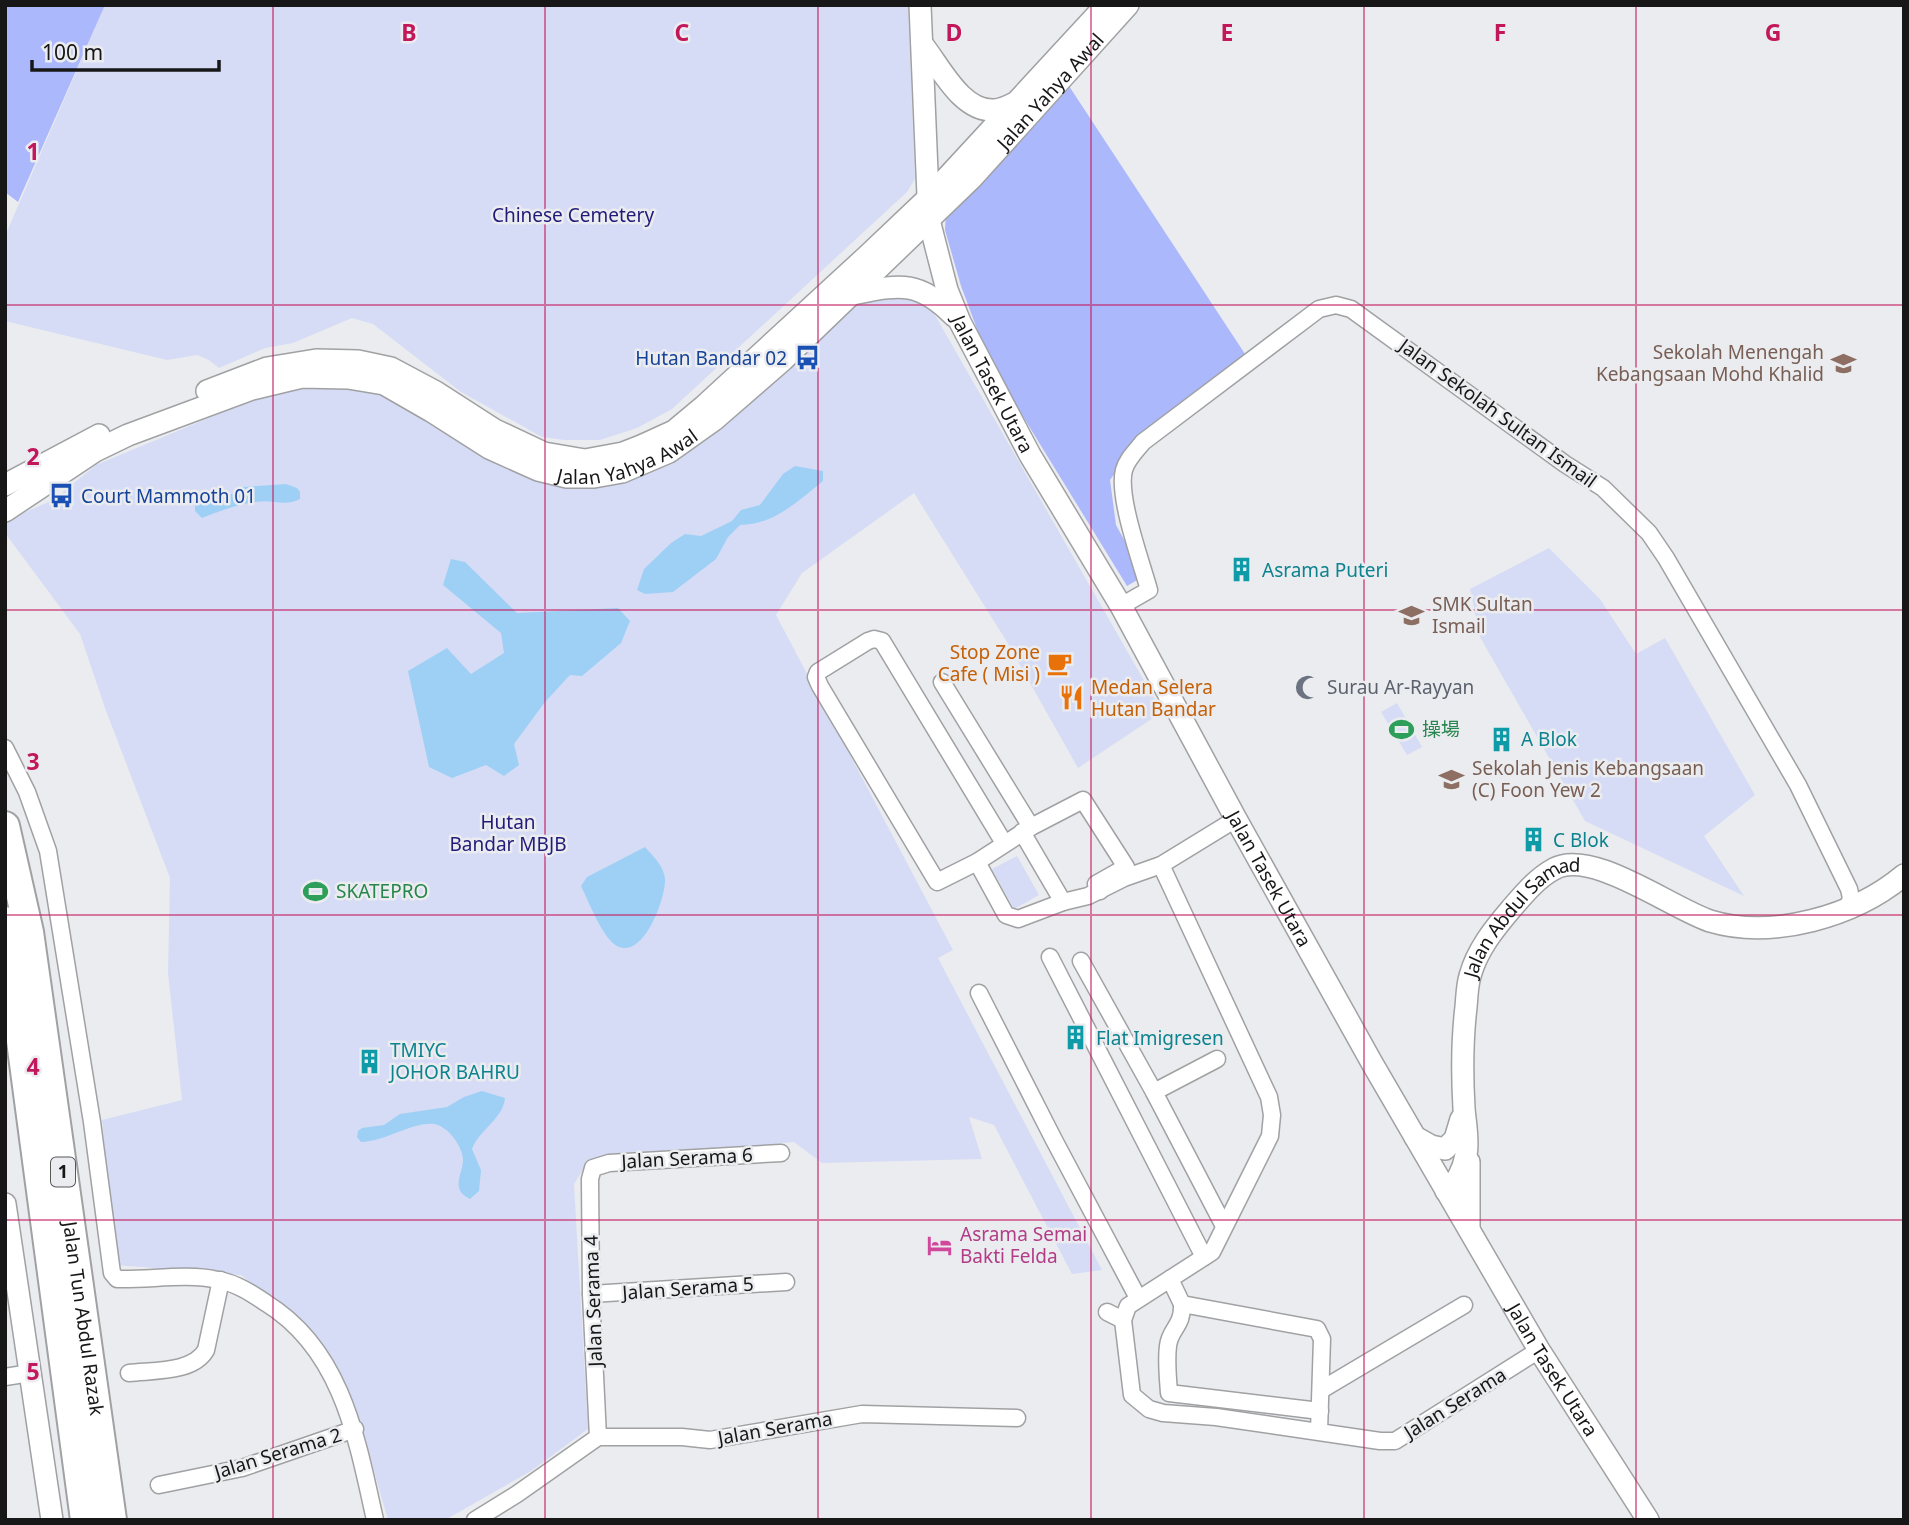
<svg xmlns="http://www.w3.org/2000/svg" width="1909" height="1525" font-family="'Noto Sans','Noto Sans SC',sans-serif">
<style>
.green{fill:#d6dcf5}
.forest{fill:#abb8fb}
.water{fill:#9ed0f5}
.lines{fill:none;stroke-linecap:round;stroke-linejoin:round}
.street-casing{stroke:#a0a1a3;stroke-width:19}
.secondary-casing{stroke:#a0a1a3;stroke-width:24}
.highway-casing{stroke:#a0a1a3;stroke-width:32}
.street{stroke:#fff;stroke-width:16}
.secondary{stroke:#fff;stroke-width:21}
.highway{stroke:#fff;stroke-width:28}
.grid{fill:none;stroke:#c2185b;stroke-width:2;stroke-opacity:0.55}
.labels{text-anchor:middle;stroke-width:5;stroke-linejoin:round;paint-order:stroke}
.shield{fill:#ebecef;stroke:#575758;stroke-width:2}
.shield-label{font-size:18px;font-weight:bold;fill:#171718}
.street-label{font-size:19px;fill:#171718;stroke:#ebecef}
.park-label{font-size:19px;fill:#221b7a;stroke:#ebecef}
.education-label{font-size:19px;fill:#785e54;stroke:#ebecef;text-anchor:start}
.transit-label{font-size:19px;fill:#164399;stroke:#ebecef;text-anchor:end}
.culture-label{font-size:19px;fill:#0d838f;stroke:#ebecef;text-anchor:start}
.food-label{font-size:19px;fill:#c56008;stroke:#ebecef;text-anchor:end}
.worship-label{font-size:19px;fill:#5b616d;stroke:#ebecef;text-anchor:start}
.leisure-label{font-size:19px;fill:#27864d;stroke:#ebecef;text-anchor:start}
.hotel-label{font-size:19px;fill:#b23c85;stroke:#ebecef;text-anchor:start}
.grid-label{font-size:23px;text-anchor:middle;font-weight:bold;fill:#c2185b;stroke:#ebecef;stroke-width:5;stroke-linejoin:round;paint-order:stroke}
</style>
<rect width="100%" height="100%" fill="#ebecef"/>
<g class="green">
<path d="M105,5h803l7,174 -8,13 -235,217 -35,19 -37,12h-36l-22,-3 -81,-45 -88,-68 -21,-6 -59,25 -28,5 -46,20 -10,-8 -12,-5 -30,5 -162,-39v-85z"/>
<path d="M886,289l42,14 234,409 -84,56 -71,-126 -93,-149 -112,80 -26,42 177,335 -15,8 164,312 -30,4 -78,-149 -25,-8 13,42 -160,4 -28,-21 -207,21 -13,21 14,245 -57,42 -86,49h-57l-23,-80 -32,-81 -42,-44 -50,-40 -125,-10 -14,-145 80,-20 -14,-127 2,-95 -65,-170 -25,-74 -75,-101v-12l48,-21 43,-35 204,-85 64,4 245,98 243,-176z"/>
<path d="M1549,548l51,51 36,55 29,-16 90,157 -51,41 40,60 -159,-75 -105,-184 -10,-48z"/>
<path d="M1397,703l25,44 -15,8 -26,-43z"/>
<path d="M1017,856l22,39 -25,14 -22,-40z"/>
</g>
<g class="forest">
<path d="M5,5h100l-87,197 -13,-10z"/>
<path d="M1067,83l178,271 -106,86 -29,40 6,45 28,51 -17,10 -138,-225 -28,-75 -16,-56 1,-19z"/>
</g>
<g class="water">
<path d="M795,466l28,5v10c-25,20 -49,44 -83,44l-12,12 -12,22 -43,33 -28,2 -8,-4 7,-21 27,-26 14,-9 16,2 31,-15 9,-11 19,-5 23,-31z"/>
<path d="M286,484l11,4 3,4v7c-15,8 -28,0 -44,3 -18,2 -36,9 -54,16l-7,-7v-6l40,-12 8,-6z"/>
<path d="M451,559l14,3 52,51 101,-5 12,13 -9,22 -39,33 -12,-1 -25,27 -31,42 5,21 -15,11 -18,-11 -34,13 -23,-11 -21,-96 39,-23 24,26 33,-21 -3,-20 -58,-48z"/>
<path d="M645,847c8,9 19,19 20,32 1,18 -21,81 -48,67 -14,-7 -29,-46 -36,-60l6,-9z"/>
<path d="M482,1091l23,7c-2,21 -26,32 -33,51l9,21 -2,21 -9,8c-5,-3 -10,-5 -11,-12 -2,-8 4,-18 4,-27 0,-13 -15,-34 -29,-36 -23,-2 -49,18 -73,18l-4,-5 1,-6 4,-3 22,-3 16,-11 47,-7 17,-10z"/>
</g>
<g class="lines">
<defs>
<g id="street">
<path d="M1121,606l28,-16c-8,-29 -32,-94 -25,-120 3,-11 12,-19 19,-28l176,-133 17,-4 15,4 214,155 38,24 46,45 17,25 132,227 51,104 2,9 -4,11"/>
<path d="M942,682l89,145"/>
<path d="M5,748l22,44 21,59 44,271 20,151 5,6c34,1 69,-6 101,1 18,3 33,13 48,23 76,47 91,136 109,217"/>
<path d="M1022,832l41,70"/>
<path d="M1004,843l-122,-202 -8,-2 -6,2 -50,31 -2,5 4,9 117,196 40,-20 54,-35 52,-27 43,67 -30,17 4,7"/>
<path d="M977,862l29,53 12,4 45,-17 25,-6 36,-18 37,-13 75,-46"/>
<path d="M1161,865l108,232 3,18 -2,21 -58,116 -84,54 -5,14 9,75 17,14 14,4 53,4 164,24h15l144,-91"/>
<path d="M1050,957l154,300"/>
<path d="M1081,961l73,131 70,134"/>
<path d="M979,993l75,147 84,158"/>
<path d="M1154,1092l63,-33"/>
<path d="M1170,1279l12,25 135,25 5,10 -3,92"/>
<path d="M591,1294l195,-12"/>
<path d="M1182,1304c1,23 -12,24 -14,42 -2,15 0,32 1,47l151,18"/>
<path d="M1107,1312l16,8"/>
<path d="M129,1373c24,-3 64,0 77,-23l15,-70"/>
<path d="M5,1377l25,-4"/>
<path d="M1321,1390l143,-85"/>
<path d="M598,1437l-7,-143 -1,-115 3,-11 16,-5 172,-10"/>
<path d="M159,1485l83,-17 113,-39"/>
<path d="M475,1520l42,-26 81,-57h84l28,3 152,-26 155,4"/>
</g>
<g id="secondary">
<path id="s1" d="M920,5l9,215 18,70 13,32 70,133 91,151 115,213 136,244 167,287 109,170"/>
<path d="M922,44c18,22 39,68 72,66 7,0 15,-4 21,-7"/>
<path d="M852,294c47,-9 66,-15 102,22"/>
<path d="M207,391l60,-23 49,-8 42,1 33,7 45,24 59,38 49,23 41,7 38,-7 18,-7 33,-15 30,-25 163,-150 60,-57 179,-194"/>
<path d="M5,485l94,-50"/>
<path id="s2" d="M5,511l90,-60 33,-16 124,-46 50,-12 46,1 36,6 47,27 58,37 49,22 29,7h27l28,-5 47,-20 45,-32 69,-60 189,-182 156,-173"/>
<path d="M1415,1137l16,9 14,3 10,-10 6,-20"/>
<path id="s3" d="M1446,1191c12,-9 17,-21 20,-36 3,-14 -1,-33 -2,-47 -2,-34 -2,-67 2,-101 1,-10 1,-21 4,-31 7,-26 24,-47 41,-67 12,-14 26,-31 43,-40 37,-21 117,39 156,52 63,19 145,-5 194,-46"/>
<path d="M5,1204l47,316"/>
<path d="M1469,1227v-65"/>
</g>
<g id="highway">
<path id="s4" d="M5,826l24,106 83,588"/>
<path d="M5,921l80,599"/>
</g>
</defs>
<use href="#street" class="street-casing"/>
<use href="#secondary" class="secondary-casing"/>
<use href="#highway" class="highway-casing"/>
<use href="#street" class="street"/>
<use href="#secondary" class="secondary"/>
<use href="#highway" class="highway"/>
</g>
<path class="grid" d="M273,5v1515M545,5v1515M818,5v1515M1091,5v1515M1364,5v1515M1636,5v1515M5,305h1899M5,610h1899M5,915h1899M5,1220h1899"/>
<defs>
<symbol id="bus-bare" viewBox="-9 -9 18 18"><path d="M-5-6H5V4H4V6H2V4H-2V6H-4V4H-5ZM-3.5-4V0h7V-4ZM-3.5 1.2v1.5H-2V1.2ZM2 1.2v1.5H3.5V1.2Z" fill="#1a4fb4" stroke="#ebecef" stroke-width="2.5" paint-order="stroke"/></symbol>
<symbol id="school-bare" viewBox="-9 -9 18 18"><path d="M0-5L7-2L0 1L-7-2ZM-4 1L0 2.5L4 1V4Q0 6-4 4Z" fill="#8d6e63" stroke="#ebecef" stroke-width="2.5" paint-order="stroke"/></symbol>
<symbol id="building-bare" viewBox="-9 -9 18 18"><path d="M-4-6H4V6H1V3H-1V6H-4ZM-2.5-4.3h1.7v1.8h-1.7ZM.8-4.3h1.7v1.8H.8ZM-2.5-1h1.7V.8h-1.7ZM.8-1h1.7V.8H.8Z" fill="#0f9aa8" stroke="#ebecef" stroke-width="2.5" paint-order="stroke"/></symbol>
<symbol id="cafe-bare" viewBox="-9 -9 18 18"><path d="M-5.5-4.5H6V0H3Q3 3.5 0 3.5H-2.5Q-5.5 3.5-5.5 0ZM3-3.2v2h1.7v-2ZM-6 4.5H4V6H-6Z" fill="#e8710a" stroke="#ebecef" stroke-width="2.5" paint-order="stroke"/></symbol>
<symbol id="mosque-bare" viewBox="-9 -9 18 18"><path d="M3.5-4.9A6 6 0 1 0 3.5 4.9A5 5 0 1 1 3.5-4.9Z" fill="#6b7280" stroke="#ebecef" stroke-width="2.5" paint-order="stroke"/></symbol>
<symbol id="restaurant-bare" viewBox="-9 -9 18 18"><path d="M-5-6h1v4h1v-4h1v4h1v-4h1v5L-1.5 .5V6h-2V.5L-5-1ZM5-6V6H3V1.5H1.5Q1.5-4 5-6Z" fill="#e8710a" stroke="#ebecef" stroke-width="2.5" paint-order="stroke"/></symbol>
<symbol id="stadium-bare" viewBox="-9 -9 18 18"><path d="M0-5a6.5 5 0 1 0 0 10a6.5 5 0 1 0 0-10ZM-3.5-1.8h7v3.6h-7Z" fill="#2e9e5b" stroke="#ebecef" stroke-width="2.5" paint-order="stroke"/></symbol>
<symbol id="hotel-bare" viewBox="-9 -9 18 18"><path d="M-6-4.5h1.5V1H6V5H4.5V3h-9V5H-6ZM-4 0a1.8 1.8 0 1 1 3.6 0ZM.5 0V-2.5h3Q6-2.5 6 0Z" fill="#d1479c" stroke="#ebecef" stroke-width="2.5" paint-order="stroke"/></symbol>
</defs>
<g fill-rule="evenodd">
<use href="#bus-bare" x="790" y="340" width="35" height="35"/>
<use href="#school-bare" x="1826" y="346" width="35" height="35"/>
<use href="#bus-bare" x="44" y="478" width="35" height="35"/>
<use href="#building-bare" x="1224" y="552" width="35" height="35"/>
<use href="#school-bare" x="1394" y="598" width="35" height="35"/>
<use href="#cafe-bare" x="1042" y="646" width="35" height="35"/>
<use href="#mosque-bare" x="1290" y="670" width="35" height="35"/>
<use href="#restaurant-bare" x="1054" y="680" width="35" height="35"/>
<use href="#stadium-bare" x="1384" y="712" width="35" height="35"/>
<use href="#building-bare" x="1484" y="722" width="35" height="35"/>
<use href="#school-bare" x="1434" y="762" width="35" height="35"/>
<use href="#building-bare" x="1516" y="822" width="35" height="35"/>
<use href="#stadium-bare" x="298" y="874" width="35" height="35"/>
<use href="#building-bare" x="1058" y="1020" width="35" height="35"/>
<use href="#building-bare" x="352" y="1044" width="35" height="35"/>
<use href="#hotel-bare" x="922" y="1228" width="35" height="35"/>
</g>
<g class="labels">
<rect class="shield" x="51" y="1157.5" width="24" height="29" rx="5"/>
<g class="shield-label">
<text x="63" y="1178">1</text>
</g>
<g class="street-label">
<text dy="7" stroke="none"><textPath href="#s2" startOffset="1250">Jalan Yahya Awal</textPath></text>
<text dy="7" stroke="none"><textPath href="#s1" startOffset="392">Jalan Tasek Utara</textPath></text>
<text transform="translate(1498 413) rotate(36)" y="7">Jalan Sekolah Sultan Ismail</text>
<text dy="7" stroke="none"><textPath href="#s2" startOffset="682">Jalan Yahya Awal</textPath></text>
<text dy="7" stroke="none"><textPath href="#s1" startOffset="959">Jalan Tasek Utara</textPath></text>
<text dy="7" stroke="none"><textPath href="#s3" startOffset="304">Jalan Abdul Samad</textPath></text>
<text transform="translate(687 1158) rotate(-3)" y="7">Jalan Serama 6</text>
<text transform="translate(688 1288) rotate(-4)" y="7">Jalan Serama 5</text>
<text transform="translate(593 1301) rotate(-92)" y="7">Jalan Serama 4</text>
<text dy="7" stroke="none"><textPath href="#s4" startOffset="499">Jalan Tun Abdul Razak</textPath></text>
<text dy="7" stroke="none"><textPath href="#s1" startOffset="1526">Jalan Tasek Utara</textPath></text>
<text transform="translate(1455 1403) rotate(-32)" y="7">Jalan Serama</text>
<text transform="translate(775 1428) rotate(-10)" y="7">Jalan Serama</text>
<text transform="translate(278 1453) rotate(-17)" y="7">Jalan Serama 2</text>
</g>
<g class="park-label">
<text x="573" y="222">Chinese Cemetery</text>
<text x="508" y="829">Hutan<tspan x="508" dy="22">Bandar MBJB</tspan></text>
</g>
<g class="education-label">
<text x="1824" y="359" text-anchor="end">Sekolah Menengah<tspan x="1824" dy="22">Kebangsaan Mohd Khalid</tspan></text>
<text x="1432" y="611">SMK Sultan<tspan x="1432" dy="22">Ismail</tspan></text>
<text x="1472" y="775">Sekolah Jenis Kebangsaan<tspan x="1472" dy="22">(C) Foon Yew 2</tspan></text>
</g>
<g class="transit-label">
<text x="787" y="365">Hutan Bandar 02</text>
<text x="81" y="503" text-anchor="start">Court Mammoth 01</text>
</g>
<g class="culture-label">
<text x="1262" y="577">Asrama Puteri</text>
<text x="1521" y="746">A Blok</text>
<text x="1553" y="847">C Blok</text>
<text x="1096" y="1045">Flat Imigresen</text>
<text x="390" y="1057">TMIYC<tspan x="390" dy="22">JOHOR BAHRU</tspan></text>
</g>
<g class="food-label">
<text x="1040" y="659">Stop Zone<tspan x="1040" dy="22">Cafe ( Misi )</tspan></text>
<text x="1091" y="694" text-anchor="start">Medan Selera<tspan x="1091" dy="22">Hutan Bandar</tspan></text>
</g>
<g class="worship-label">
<text x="1327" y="694">Surau Ar-Rayyan</text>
</g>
<g class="leisure-label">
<text x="1422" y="736">操場</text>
<text x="336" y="898">SKATEPRO</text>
</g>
<g class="hotel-label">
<text x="960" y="1241">Asrama Semai<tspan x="960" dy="22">Bakti Felda</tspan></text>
</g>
</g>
<g class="grid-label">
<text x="409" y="41">B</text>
<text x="682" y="41">C</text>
<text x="954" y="41">D</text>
<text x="1227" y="41">E</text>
<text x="1500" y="41">F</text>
<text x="1773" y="41">G</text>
<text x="33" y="160">1</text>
<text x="33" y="465">2</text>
<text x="33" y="770">3</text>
<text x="33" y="1075">4</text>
<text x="33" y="1380">5</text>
</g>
<rect width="1909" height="1525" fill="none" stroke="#171718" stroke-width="14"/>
<path d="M32 60v10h187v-10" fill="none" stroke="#171718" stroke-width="3.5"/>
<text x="42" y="60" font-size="21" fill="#171718" stroke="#ebecef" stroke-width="5" paint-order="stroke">100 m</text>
</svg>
